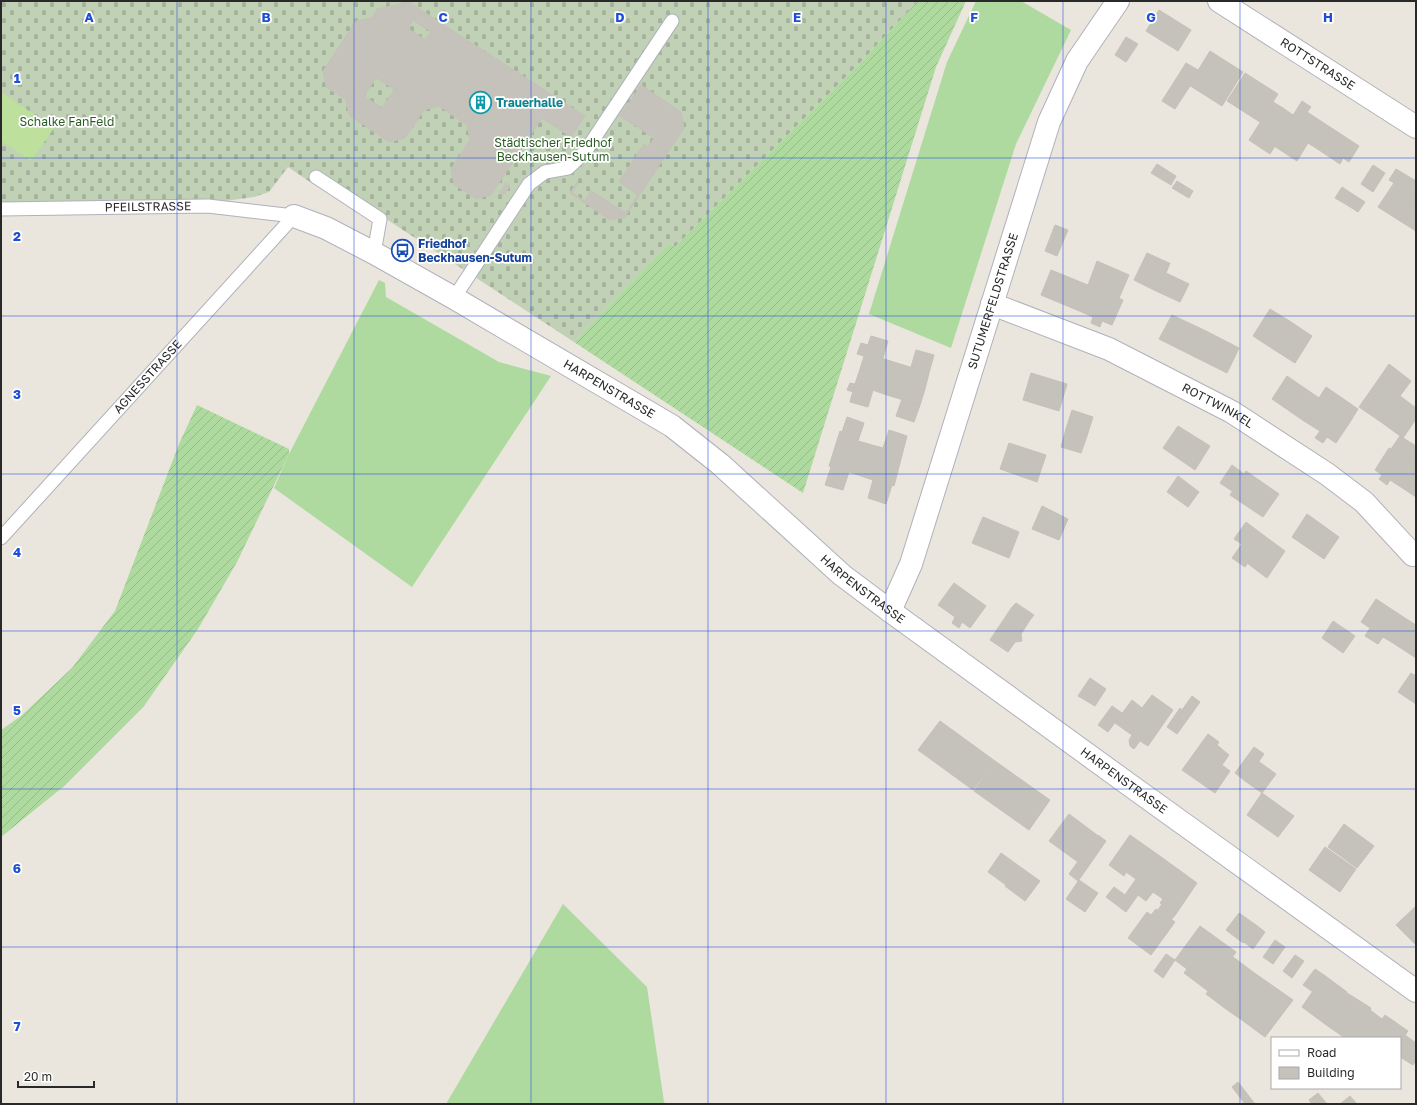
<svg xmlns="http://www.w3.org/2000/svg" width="1417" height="1105" font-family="'Golos Text',sans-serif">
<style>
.grass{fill:#aeda9f}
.cemetery{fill:url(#cemetery-stones)}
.garden{fill:url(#garden-furrows)}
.pitch{fill:#bde09c}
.building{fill:#c5c2bc;stroke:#c5c1b7}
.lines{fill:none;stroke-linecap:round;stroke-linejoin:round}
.service-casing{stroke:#b0b1bb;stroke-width:15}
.minor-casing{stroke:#b0b1bb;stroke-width:24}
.service{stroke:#fff;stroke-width:13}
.minor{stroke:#fff;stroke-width:22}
.grid{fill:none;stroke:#1d4ed8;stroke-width:1;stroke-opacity:0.55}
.labels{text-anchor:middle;stroke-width:3.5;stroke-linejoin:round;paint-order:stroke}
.street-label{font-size:12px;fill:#292929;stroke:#fff}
.culture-label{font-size:12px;font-weight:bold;fill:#0d838f;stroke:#fff;text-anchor:start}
.park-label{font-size:12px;fill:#295d22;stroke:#fff}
.transit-label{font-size:12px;font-weight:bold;fill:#164399;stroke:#fff;text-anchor:start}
.grid-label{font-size:13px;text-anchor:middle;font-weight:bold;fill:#1d4ed8;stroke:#fff;stroke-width:3.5;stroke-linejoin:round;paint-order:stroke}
</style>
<defs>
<pattern id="cemetery-stones" width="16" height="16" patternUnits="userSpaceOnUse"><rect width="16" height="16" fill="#c1d1b6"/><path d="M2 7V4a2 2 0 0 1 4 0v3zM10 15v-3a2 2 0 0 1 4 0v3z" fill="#a6b39c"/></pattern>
<pattern id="garden-furrows" width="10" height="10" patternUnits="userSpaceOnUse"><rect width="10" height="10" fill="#aeda9f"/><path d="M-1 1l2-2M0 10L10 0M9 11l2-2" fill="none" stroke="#96bb89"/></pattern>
</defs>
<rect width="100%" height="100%" fill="#eae5dd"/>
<g class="grass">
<path d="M976,1h45l50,29 -55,114 -65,204 -82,-34 78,-252z"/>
<path d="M379,280l6,3 1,14 113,65 52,14 -139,211 -138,-99 15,-34z"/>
<path d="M563,904l84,83 17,115 2,2h-220z"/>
</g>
<path class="cemetery" d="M1,1h917l-55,59 -188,187 -6,-3 -95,98 -255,-167 -6,9 -25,-17 -19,25 -15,5 -43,6 -210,4z"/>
<g class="garden">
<path d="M918,1h48l-30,66 -133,426 -229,-151 95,-98 6,3 188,-187z"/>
<path d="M197,405l92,44v5l-52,108 -39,67 -54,77 -81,81 -62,50v-107l20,-14 51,-48 43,-57 64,-167z"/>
</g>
<path class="pitch" d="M1,92l53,36 -23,33 -30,-20z"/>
<g class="building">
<path d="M409,2l38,25 -12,19 -10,-6 6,-8 -18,-12 -5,9 -10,-7 6,-9 -2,-10z"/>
<path d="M402,3l2,10 -6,9 37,24 12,-19 138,89 -14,21 -29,-19 -51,77 -15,4 -22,-15 -3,-15 19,-29 -3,-15 -28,-19 -15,4 -19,28 -21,-14 1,-1 8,5 12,-18 -8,-5 6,-10 -36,-23 -19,29 -22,-14 -3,-16 33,-50 16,-3 19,12 11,-17 -2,-9z"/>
<path d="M400,4l2,9 -11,17 -19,-12 5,-9z"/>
<path d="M1159,10l32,20 -13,21 -32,-20z"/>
<path d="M1126,37l12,7 -12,18 -11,-7z"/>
<path d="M1210,51l33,21 -21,34 -33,-21z"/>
<path d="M1186,63l12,7 -9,15 1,1 -15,23 -13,-8z"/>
<path d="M367,72l9,6 -12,18 18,12 12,-18 9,5 -6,10 8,5 -12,18 -8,-5 -1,1 21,14 -16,4 -40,-27 -3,-15 2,1z"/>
<path d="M1245,73l33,21 -18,28 -33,-21z"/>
<path d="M641,85l40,27 3,16 -59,89 -15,3 -40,-27 7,-11 1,1 -6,10 13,8 6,-10 35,22 12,-18 -19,-13 25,-38 4,3 6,-9 -34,-22z"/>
<path d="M1302,101l9,6 -4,5 26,17 -14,21 -11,-7 -11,18 -23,-15z"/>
<path d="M1273,102l10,6 -25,38 -9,-6z"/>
<path d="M1283,108l10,7 -19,31h1l-5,8 -12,-8z"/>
<path d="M1333,129l26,17 -10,16 -6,-4 -3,6 -21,-14z"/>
<path d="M1157,164l19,12 -5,9 -20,-12z"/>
<path d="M1373,165l12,8 -12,19 -12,-8z"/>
<path d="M1396,169l20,12v14l-16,26 -22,-14 16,-24 -5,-3z"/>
<path d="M1177,181l16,10 -4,7 -17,-10z"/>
<path d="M506,183l4,3 -6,9 -4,-2z"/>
<path d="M1342,187l12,8 -7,10 -12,-7z"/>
<path d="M1354,195l11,7 -7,10 -11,-7z"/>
<path d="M1416,195v36l-16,-10z"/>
<path d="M1055,225l13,5 -11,26 -12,-5z"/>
<path d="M1147,253l22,10 -13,28 -22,-11z"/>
<path d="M1097,261l32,14 -10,23 -31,-13z"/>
<path d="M1169,263h1l-4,10 23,11 -9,18 -24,-11z"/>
<path d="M1051,270l37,15 -11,25 -36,-15z"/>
<path d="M1088,285l35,15 -11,25 -10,-4 -2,6 -9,-4 2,-6 -16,-7z"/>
<path d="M1270,309l21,13 -7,11 -21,-13z"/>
<path d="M1172,315l34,16 -13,25 -34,-17z"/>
<path d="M1263,320l21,13 -11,16 -20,-13z"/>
<path d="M1291,322l21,14 -17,27 -22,-14z"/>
<path d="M1206,331l33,17 -12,25 -34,-17z"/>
<path d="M871,336l17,5 -5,17 -18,-5z"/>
<path d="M861,343l7,2 -4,11 -7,-2z"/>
<path d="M916,350l18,5 -5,18 -18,-6z"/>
<path d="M865,353l32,10 -5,16 -32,-10z"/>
<path d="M897,363l32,10 -4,16 -33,-10z"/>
<path d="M1389,364l22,17 -11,15 -22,-16z"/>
<path d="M860,369l32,10 -5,16 -32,-11z"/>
<path d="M1031,373l36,11 -8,27 -36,-11z"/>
<path d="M1287,376l32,22 -15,23 -32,-22z"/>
<path d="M892,379l33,10 -5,16 -33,-10z"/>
<path d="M1378,380l22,16 -19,26 -22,-15z"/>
<path d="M850,383l5,1 -2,8 -6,-2z"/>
<path d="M855,384l18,6 -5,17 -18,-5z"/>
<path d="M1326,387l32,22 -6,10 -33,-21z"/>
<path d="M1400,396l16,12v11l-13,19 -22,-16z"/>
<path d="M1319,398l33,21 -16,24 -9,-6 -4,6 -8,-5 5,-7 -16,-10z"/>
<path d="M902,399l18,6 -6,17 -18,-6z"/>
<path d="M1072,410l21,7 -6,19 -21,-7z"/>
<path d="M847,417l17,6 -6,18 25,7 6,-18 18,6 -13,50 -2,-1 -6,19 -18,-6 5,-18 -24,-8 -6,18 -18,-5 6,-18 -2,-1 11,-35 2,1z"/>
<path d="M1178,426l32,20 -15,24 -32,-22z"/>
<path d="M1066,429l21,7 -6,17 -20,-6z"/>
<path d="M1400,436l16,10v20l-25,-17z"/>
<path d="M1009,443l37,12 -9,27 -37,-13z"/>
<path d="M1389,448l27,18v12l-9,13 -17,-11 -3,5 -8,-6 3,-4 -7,-5z"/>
<path d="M1232,465l12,9 -12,17 -12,-8z"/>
<path d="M1246,471l33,23 -16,23 -33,-22z"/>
<path d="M1178,476l21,16 -11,15 -21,-15z"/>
<path d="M1416,478v19l-9,-6z"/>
<path d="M1042,506l26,13 -9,21 -27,-11z"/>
<path d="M1307,514l32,23 -15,22 -32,-22z"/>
<path d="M983,517l36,15 -10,26 -37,-15z"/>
<path d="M1246,522l20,15 -21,30 -13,-9 10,-14 -8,-5z"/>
<path d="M1266,537l19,14 -18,27 -20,-15z"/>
<path d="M954,583l32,23 -16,22 -8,-6 -3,6 -7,-5 3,-6 -17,-12z"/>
<path d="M1376,599l32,21 -15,23 -10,-6 -5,7 -13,-8 5,-8 -9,-6z"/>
<path d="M1016,603l18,12 -4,5 -18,-13z"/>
<path d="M1012,607l18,13 -9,14 1,7 -7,1 -7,10 -18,-12z"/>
<path d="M1408,620l8,5v33l-23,-15z"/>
<path d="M1333,621l22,15 -12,17 -21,-15z"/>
<path d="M1411,673l5,3v28l-18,-12z"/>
<path d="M1090,678l16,11 -11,17 -17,-10z"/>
<path d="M1152,695l21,15 -25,36 -8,-5 -6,8 -4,-3 -1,-6 3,-5 -17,-12 17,-23 10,8z"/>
<path d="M1192,696l8,6 -23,32 -10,-7 13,-19 2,2z"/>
<path d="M1112,706l10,7 -14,19 -10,-7z"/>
<path d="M940,721l55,40 -22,29 -55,-40z"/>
<path d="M1208,734l11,8 -2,3 12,10 -7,10 8,6 -15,22 -33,-23z"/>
<path d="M1254,747l10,7 -19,27 -10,-8z"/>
<path d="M995,761l55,39 -21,30 -55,-39z"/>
<path d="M1258,761l18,13 -14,19 -17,-12z"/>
<path d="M1262,793l32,23 -16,21 -31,-22z"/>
<path d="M1069,814l28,21 -19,27 -29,-21z"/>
<path d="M1344,824l30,22 -17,22 -29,-21z"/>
<path d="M1098,835l8,6 -18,26 -9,-7z"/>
<path d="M1130,835l34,24 -26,36 -9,-6 7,-10 -10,-7 -2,4 -15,-11z"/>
<path d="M1325,847l31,22 -16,23 -31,-22z"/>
<path d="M1001,853l18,13 -13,19 -18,-13z"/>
<path d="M1164,859l33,24 -21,31 -16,-11 3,-4 -10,-7 -7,9 -8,-6z"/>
<path d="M1079,860l9,7 -10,14 -9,-7z"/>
<path d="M1019,866l21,15 -15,20 -20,-15z"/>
<path d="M1079,880l19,13 -13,19 -19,-13z"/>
<path d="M1114,887l11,8 4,-6 9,6 -12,17 -20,-15z"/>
<path d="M1162,904l14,10 -5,6 -13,-10z"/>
<path d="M1416,906v39l-20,-20z"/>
<path d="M1156,909l19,13 -24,33 -23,-17 19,-26 4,3z"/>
<path d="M1239,913l17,12 -13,18 -17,-13z"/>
<path d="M1256,925l9,7 -12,17 -9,-7z"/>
<path d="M1200,926l36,26 -28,39 -24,-18 3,-4 -12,-9z"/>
<path d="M1275,940l10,7 -12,17 -10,-7z"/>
<path d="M1166,954l9,6 -12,18 -9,-7z"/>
<path d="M1295,955l9,6 -12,17 -9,-7z"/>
<path d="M1233,957l20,15 -27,37 -20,-15z"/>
<path d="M1315,969l9,6 -11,17 -10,-7z"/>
<path d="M1253,972l20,14 -27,37 -20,-14z"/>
<path d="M1324,975l23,17 -22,32 -23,-17z"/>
<path d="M1273,986l20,14 -28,37 -19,-14z"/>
<path d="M1347,993l24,15 -1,2 12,9 3,-4 23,16 -8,11v-4h-55l-20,-14z"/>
<path d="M1405,1035l11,8v17l-3,5 -13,-8v-15z"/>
<path d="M1238,1082l17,22h-10l-13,-17z"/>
<path d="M1318,1093l9,11h-15l-3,-4z"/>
<path d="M1350,1096l7,8h-17z"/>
</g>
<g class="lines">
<defs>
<g id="service">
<path d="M316,177l64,42 -6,34"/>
<path id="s1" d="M1,209l207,-3 86,10"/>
<path d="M454,298l75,-114 16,-12 23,-4 17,-16 87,-131"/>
<path id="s2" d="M1,538l293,-322"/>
</g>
<g id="minor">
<path id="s3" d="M1219,1l197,126"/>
<path id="s4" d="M294,216l32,12 48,25 80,45 218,128 48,38 122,111 48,36 241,175 285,205"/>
<path id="s5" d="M992,304l117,45 123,63 95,62 37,28 49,53"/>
<path id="s6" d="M890,611l21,-47 138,-442 28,-61 41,-60"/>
</g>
</defs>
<use href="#service" class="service-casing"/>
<use href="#minor" class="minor-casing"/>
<use href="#service" class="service"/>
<use href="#minor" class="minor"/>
</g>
<path class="grid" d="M177,1v1103M354,1v1103M531,1v1103M708,1v1103M886,1v1103M1063,1v1103M1240,1v1103M1,158h1415M1,316h1415M1,474h1415M1,631h1415M1,789h1415M1,947h1415"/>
<defs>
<symbol id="building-ring" viewBox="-11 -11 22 22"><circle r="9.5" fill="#fff" stroke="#0f9aa8" stroke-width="1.5"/><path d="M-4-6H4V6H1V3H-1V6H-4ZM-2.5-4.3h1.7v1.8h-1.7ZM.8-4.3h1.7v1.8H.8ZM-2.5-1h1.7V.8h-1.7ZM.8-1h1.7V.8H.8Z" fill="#0f9aa8"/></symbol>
<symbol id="bus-ring" viewBox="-11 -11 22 22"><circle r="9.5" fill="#fff" stroke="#1a4fb4" stroke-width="1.5"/><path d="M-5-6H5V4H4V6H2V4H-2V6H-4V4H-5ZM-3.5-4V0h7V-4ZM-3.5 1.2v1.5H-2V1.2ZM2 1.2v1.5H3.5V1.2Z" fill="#1a4fb4"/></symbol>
</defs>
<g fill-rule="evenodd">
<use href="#building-ring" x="468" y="90" width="25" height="25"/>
<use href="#bus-ring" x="390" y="238" width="25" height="25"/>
</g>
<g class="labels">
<g class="street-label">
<text dy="4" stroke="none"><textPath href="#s3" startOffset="117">ROTTSTRASSE</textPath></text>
<text dy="4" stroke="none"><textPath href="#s1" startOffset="147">PFEILSTRASSE</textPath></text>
<text dy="4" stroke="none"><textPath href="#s6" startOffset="327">SUTUMERFELDSTRASSE</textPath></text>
<text dy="4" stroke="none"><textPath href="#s2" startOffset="218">AGNESSTRASSE</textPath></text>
<text dy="4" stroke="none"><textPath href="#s4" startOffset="360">HARPENSTRASSE</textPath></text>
<text dy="4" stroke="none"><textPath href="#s5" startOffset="248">ROTTWINKEL</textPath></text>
<text dy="4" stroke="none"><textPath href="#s4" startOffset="684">HARPENSTRASSE</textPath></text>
<text dy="4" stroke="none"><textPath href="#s4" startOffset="1008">HARPENSTRASSE</textPath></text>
</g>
<g class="culture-label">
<text x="496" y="107">Trauerhalle</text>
</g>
<g class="park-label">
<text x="67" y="126">Schalke FanFeld</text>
<text x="553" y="147">Städtischer Friedhof<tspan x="553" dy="14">Beckhausen-Sutum</tspan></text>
</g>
<g class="transit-label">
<text x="418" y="248">Friedhof<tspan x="418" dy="14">Beckhausen-Sutum</tspan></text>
</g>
</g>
<g class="grid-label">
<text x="89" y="22">A</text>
<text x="266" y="22">B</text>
<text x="443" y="22">C</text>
<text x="620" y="22">D</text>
<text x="797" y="22">E</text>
<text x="974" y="22">F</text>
<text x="1151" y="22">G</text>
<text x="1328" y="22">H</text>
<text x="17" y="83">1</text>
<text x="17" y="241">2</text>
<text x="17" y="399">3</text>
<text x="17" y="557">4</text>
<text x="17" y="715">5</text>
<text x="17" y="873">6</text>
<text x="17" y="1031">7</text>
</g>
<rect width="1417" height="1105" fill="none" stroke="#292929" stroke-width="4"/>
<rect x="1271" y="1037" width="130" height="52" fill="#ffffff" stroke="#a9a9a9"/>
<rect x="1279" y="1050" width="20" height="6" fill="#ffffff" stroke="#a9a9a9"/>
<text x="1307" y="1057" font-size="12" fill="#292929">Road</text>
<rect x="1279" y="1067" width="20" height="12" fill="#c5c2bc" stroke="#a9a9a9"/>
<text x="1307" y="1077" font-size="12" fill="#292929">Building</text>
<path d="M18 1081v6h76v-6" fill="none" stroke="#292929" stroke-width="2"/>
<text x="24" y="1081" font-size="12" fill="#292929" stroke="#ffffff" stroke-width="3" paint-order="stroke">20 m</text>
</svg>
